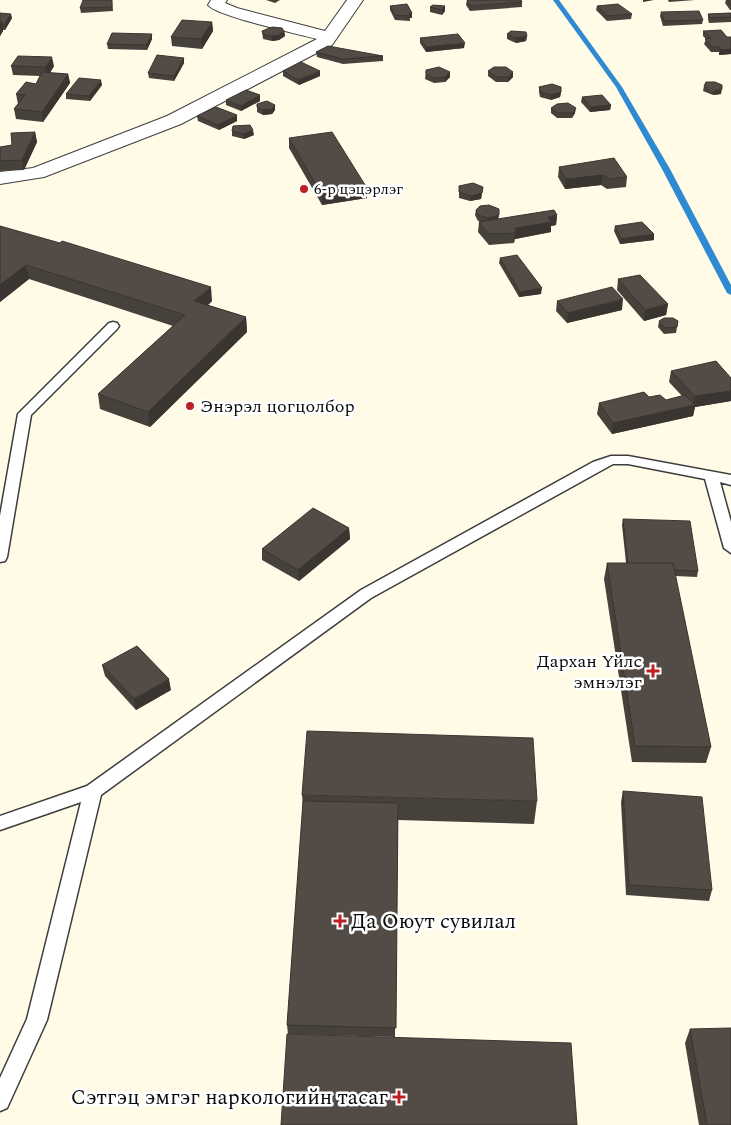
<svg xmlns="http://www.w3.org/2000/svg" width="731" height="1125" font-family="Spectral,serif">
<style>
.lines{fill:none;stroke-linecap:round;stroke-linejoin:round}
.stream{fill:#2f8bd1;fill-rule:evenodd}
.service-casing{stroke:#3d3d3d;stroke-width:3}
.minor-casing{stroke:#3d3d3d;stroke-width:2}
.service{fill:#fff;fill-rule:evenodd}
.minor{fill:#fff;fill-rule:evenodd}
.wall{fill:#47413c}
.shaded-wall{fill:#3a3531}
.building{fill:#534c46;stroke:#3a3531}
.poi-dot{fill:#bd1f22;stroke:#fff;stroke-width:2}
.labels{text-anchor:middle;stroke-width:5;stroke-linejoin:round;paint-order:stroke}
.far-poi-label{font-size:15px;fill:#0a0a0a;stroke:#fff;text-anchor:start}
.poi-label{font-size:18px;fill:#0a0a0a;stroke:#fff;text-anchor:start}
.near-poi-label{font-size:21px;fill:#0a0a0a;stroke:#fff;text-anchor:start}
</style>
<rect width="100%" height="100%" fill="#fffbe7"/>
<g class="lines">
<path class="stream" d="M553,0h6l63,87 48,82 61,116v10l-4,-2 -65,-124 -46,-82z"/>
<defs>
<g id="service">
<path d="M113,322l4,1 2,3 -2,3 -86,86 -24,142 -2,4 -5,1v-46l18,-102 91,-91z"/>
<path d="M611,456h17l103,19v10l-11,-3 11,40v31l-7,-5 -19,-69 -77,-15h-15l-242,134 -270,197 -54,225 -40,88 -7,3v-33l27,-59 54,-217 -81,28v-14l87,-30 274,-196 232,-128z"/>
</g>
<path id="minor" d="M211,0h16l-2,3 12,5 88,23 22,-31h16l-31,45 -151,79 -137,53 -44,7v-12l33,-4 134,-52 150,-77c-18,-5 -101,-23 -109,-34z"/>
</defs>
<use href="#service" class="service-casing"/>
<use href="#minor" class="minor-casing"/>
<use href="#service" class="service"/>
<use href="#minor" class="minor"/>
</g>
<g class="wall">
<path d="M112,0l1,11 -32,2 -1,-5z"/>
<path d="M266,0h14l-5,3z"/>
<path d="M467,0l55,2v5l-52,4 -4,-6z"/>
<path d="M668,0h27l-26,2z"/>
<path d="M726,0h5v10h-1l-5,-7z"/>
<path d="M390,6l22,7v5h-2v3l-15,-1 -5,-10z"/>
<path d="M445,6v5l-3,4 -12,-3v-5z"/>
<path d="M597,6l35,8 -1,5 -24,2 -11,-11z"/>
<path d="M661,12l42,8 -1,4 -39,2 -3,-10z"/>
<path d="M0,13l12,5 -7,12h-2v1l-3,5z"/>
<path d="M731,13v9l-22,1 -1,-4v-5z"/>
<path d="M212,22l1,9 -11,18 -30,-3 -1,-9z"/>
<path d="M262,31h22l1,5 -6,4 -7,1 -9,-2z"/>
<path d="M703,31l24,6h4v17l-12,1v-3h-8l-7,-8 2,-5 -3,-3z"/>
<path d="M507,34l20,2 -1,5 -10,2 -9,-4z"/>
<path d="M420,38l44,10 -38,4 -6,-9z"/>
<path d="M152,39l-5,11 -39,-1 -1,-5z"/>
<path d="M316,52l67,4v5l-40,3 -26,-7z"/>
<path d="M184,58v5l-10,18 -25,-3 -1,-5z"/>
<path d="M11,66h43l-4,7 18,1 2,9 -27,39 -27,-3 -2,-10 4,-5 -2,-10 20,-10 4,-8 -27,-1z"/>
<path d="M426,70l24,7 -5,5 -11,1 -9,-4z"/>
<path d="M283,71l37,5 -21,9 -16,-9z"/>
<path d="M488,71l25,6 -5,5h-12l-8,-6z"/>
<path d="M102,85l-12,16 -24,-2v-5z"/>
<path d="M704,86l17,8 -8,1 -10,-4z"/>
<path d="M539,87l22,5 -1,5 -9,3 -11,-3 -1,-5z"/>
<path d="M582,97l29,8 -1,5 -20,2 -9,-10z"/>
<path d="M226,100l34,1 -19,10 -15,-6z"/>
<path d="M275,105v5l-3,4 -9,1 -6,-3v-5z"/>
<path d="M551,108l24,5 -3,5h-15l-6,-5z"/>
<path d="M197,116l40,5 -18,9 -21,-9z"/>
<path d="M232,131l22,4 -10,4 -12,-3z"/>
<path d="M35,132l2,10 -13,28 -24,1v-24l12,-2z"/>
<path d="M289,138l78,60 -45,7 -33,-57z"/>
<path d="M559,167l68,10 -1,10 -19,2 -6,-4 -36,4 -7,-12z"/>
<path d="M459,186l23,6 -1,7 -11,2 -11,-3z"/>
<path d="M499,209l-1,10 59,-4 -1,10 -5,1v6l-36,7 -1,4 -25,2 -11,-13 1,-10 1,-1h-2l-3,-6 1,-5z"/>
<path d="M0,226l212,75 -4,4 38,12 1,15 -97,95 -50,-18 -2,-15 75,-68 -144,-47 -29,23z"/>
<path d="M615,226l39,14 -34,4 -6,-13z"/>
<path d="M500,258l41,36 -22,3 -20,-34z"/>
<path d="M618,279l50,25 -2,11 -22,6 -27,-31z"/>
<path d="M557,301l65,9 -55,13 -11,-12z"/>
<path d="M659,321h19l-2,12 -12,1 -6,-7z"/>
<path d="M671,371l60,7v23l-36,6 -2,9 -81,18 -15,-20 2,-11 50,-6 17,3 16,-4 -13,-14z"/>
<path d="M623,519l75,52 -1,6 -22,-1 36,171 -5,16 -74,-1 -28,-183 3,-16h19l-4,-38z"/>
<path d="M349,528l1,11 -51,42 -37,-21v-11z"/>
<path d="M102,665l69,25 -35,20 -31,-34z"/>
<path d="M623,791l89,99 -3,11 -83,-6 -5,-93z"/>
<path d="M302,795l235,6 -3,23 -136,-4 -3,217 -107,-3 -1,-9 16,-219z"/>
<path d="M690,1029l41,96h-32l-14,-82z"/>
</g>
<g class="shaded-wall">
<path d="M643,0h11l-11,2z"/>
<path d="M445,6v5l-3,4v-5z"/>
<path d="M412,13v5h-2l-1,-4z"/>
<path d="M11,14l1,4 -7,12 -1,-5z"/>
<path d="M2,22l1,9 -3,5v-12z"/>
<path d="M212,22l1,9 -11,18 -1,-10z"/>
<path d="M284,31l1,5 -6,4 -7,1v-5z"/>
<path d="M152,34v5l-5,11 -1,-5z"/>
<path d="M527,36l-1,5 -10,2v-5z"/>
<path d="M465,43l-1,5 -38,4v-5z"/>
<path d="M731,49v5l-12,1 1,-5z"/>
<path d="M52,57l2,9 -7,11 -2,-10z"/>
<path d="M184,58v5l-10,18v-5z"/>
<path d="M320,71v5l-21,9 -1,-5z"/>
<path d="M450,72v5l-5,5v-5z"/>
<path d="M513,72v5l-5,5v-5z"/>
<path d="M68,74l2,9 -27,39 -1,-10z"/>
<path d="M101,80l1,5 -12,16 -1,-5z"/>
<path d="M722,89l-1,5 -8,1 1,-5z"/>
<path d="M561,92l-1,5 -9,3v-5z"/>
<path d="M260,95v6l-19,10v-5z"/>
<path d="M275,105v5l-3,4 -9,1v-5z"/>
<path d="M611,105l-1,5 -20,2 1,-5z"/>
<path d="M576,108l-1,5 -3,5 1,-5z"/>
<path d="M237,115v6l-18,9 -1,-5z"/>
<path d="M253,130l1,5 -10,4 -1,-5z"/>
<path d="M35,132l2,10 -13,28 -2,-10z"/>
<path d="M603,175l-2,10 -36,4 1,-10z"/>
<path d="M483,187l-2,12 -11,2 1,-5z"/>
<path d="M367,188v10l-45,7v-10z"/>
<path d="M499,215l-1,6 -10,3v-6z"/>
<path d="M557,215l-1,10 -5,1v6l-36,7 -1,4 2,-15z"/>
<path d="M654,234v6l-34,4 1,-5z"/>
<path d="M26,265l3,14 -29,23v-17z"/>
<path d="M211,287l1,14 -16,15 -2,-15z"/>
<path d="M542,288l-1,6 -22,3 1,-5z"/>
<path d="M623,299l-1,11 -55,13 1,-10z"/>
<path d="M668,304l-2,11 -22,6 1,-11z"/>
<path d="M246,317l1,15 -97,95 -2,-15z"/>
<path d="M731,391v10l-36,6 -2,9 -81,18 1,-11 80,-17 2,-10z"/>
<path d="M349,528l1,11 -51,42 -1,-11z"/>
<path d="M169,679l2,11 -35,20 -2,-11z"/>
</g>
<g class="building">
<path d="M83,0h29v7l-32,1z"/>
<path d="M467,0h54l1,2 -52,4z"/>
<path d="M727,0h4v5z"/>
<path d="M407,4l5,9 -3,1 1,2 -15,-1 -5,-9z"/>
<path d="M618,4l14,10 -24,2 -11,-10z"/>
<path d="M433,5l12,1 -3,4 -12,-3z"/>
<path d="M699,11l4,9 -39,1 -3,-9z"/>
<path d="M0,13l11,1 -7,11h-2v-3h-2z"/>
<path d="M731,13v4l-21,1 -2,-4z"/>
<path d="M182,20l30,2 -11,17 -30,-2z"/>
<path d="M272,27l10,1 2,3 -5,4 -7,1 -9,-2 -1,-3z"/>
<path d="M721,30l6,7h4v12l-11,1v-3h-8l-7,-8 6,-1 -8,-7z"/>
<path d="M511,31l15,1 1,4 -11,2 -9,-4z"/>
<path d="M112,33l40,1 -6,11 -39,-1z"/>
<path d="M458,34l7,9 -39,4 -6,-9z"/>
<path d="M328,46l55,10 -40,3 -27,-7z"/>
<path d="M157,55l27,3 -10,18 -26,-3z"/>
<path d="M18,56l34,1 -7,10 -34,-1z"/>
<path d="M301,62l19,9 -22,9 -15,-9z"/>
<path d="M439,67l11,5 -5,5 -11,1 -8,-4v-4z"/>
<path d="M494,67h12l7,5 -5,5h-11l-9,-6z"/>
<path d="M42,72l26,2 -26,38 -28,-3 11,-14 -9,-1 10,-12 10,2z"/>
<path d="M79,78l22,2 -12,16 -23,-2z"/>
<path d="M706,82h9l7,3v4l-8,1 -10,-4z"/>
<path d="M552,84l9,3v5l-10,3 -10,-3 -2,-5z"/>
<path d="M246,90l14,5 -19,11 -15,-6z"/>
<path d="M602,95l9,10 -20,2 -9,-10z"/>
<path d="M267,101l8,4 -3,4 -9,1 -6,-3v-3z"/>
<path d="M568,103l8,5 -3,5h-15l-7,-5 6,-4z"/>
<path d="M216,107l21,8 -19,10 -21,-9z"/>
<path d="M250,125l3,5 -10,4 -11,-3 1,-5z"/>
<path d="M35,132l-13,28 -22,1v-14l12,-2 -1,-12z"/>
<path d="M332,132l35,56 -45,7 -33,-57z"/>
<path d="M614,158l13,19 -18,2 -6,-4 -37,4 -7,-12z"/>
<path d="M473,183l10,4 -1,6 -11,3 -12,-4v-6z"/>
<path d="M489,205l10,4v6l-11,3 -10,-3 -2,-5 4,-4z"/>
<path d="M554,210l3,5 -9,2 4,5 -36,6 -1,5 -26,1 -10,-12z"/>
<path d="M642,222l12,12 -33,5 -6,-13z"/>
<path d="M0,226l60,17 2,-2 149,46 -17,14 52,16 -98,95 -50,-18 87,-79 -159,-50 -26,20z"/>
<path d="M517,255l25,33 -22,4 -20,-34z"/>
<path d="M640,275l28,29 -23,6 -27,-31z"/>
<path d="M612,287l11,12 -55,14 -11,-12z"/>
<path d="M664,318h9l5,3 -1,6 -12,1 -6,-7z"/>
<path d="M716,361l15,17v13l-36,5 -24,-25z"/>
<path d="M644,392l5,5 11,-2 6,5 19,-5 10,10 -82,18 -14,-20z"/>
<path d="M313,508l36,20 -51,42 -36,-21z"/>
<path d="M623,519l67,2 8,50 -24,-1 -1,-7h-45z"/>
<path d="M607,563h66l38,184 -76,-1z"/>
<path d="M137,646l32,33 -35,20 -32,-34z"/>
<path d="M307,731l226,7 4,63 -235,-6z"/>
<path d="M623,791l79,6 10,93 -83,-5z"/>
<path d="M303,801l95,2 -2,225 -109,-3z"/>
<path d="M731,1028v97h-24l-17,-96z"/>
<path d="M287,1034l284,9 6,82h-296z"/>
</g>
<g class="poi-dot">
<circle cx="304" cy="189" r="5"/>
<circle cx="190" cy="406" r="5"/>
<path d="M650.5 663.5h5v5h5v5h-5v5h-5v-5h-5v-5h5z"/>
<path d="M337.5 913.5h5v5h5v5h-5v5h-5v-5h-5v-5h5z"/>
<path d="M396.5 1089.5h5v5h5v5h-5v5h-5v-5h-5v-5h5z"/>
</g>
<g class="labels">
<g class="far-poi-label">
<text x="314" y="194">6-р цэцэрлэг</text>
</g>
<g class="poi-label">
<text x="200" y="412">Энэрэл цогцолбор</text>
<text x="642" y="667" text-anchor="end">Дархан Үйлс<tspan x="642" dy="21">эмнэлэг</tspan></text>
</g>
<g class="near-poi-label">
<text x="351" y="928">Да Оюут сувилал</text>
<text x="388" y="1104" text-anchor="end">Сэтгэц эмгэг наркологийн тасаг</text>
</g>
</g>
</svg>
